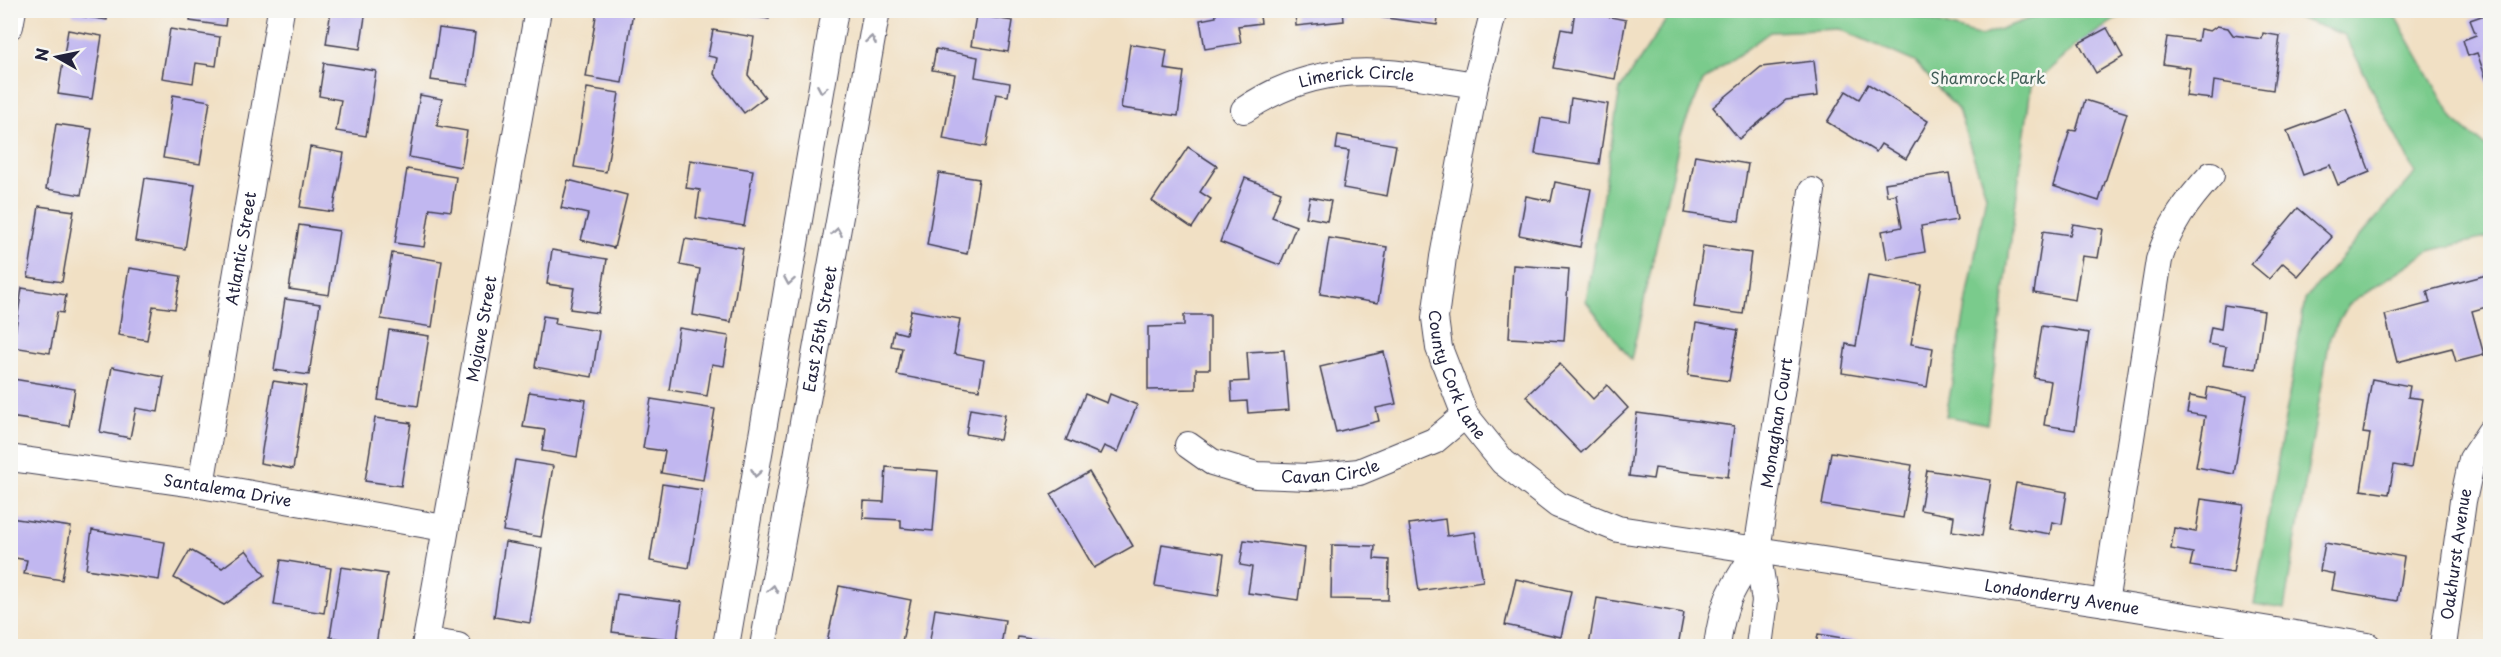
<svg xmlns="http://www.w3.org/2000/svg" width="2501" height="657" font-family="'Playpen Sans',sans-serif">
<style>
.green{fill:#7acb8c;stroke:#4e7664;stroke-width:1.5}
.building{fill:#c1b7f0}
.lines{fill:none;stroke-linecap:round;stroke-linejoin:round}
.minor-casing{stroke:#413e50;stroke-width:28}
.minor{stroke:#fff;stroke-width:26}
.oneway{stroke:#9c9ca7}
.labels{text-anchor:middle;stroke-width:5;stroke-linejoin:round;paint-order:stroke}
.park-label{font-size:16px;fill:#415d57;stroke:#f6f6f2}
.street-label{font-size:16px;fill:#22223b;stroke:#f6f6f2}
</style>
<rect width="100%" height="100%" fill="#f6f6f2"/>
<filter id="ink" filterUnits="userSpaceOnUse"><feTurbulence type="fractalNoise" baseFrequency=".0167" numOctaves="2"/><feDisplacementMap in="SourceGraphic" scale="12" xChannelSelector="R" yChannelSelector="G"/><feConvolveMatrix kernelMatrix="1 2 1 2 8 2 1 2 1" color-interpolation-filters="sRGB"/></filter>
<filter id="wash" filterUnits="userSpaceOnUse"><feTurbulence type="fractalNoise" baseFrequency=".008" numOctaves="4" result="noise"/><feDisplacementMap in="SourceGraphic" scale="24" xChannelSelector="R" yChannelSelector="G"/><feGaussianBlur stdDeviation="1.35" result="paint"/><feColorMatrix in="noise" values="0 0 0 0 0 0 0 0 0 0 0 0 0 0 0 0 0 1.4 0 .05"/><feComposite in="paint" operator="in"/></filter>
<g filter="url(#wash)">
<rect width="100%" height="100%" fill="#f1e0c4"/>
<g class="green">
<path d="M1672,11h226l83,25 70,-25h77l-51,34 -46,41 -44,338 -41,-8 40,-221 -28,-85 -43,-48 -75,-33 -70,3 -67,49 -22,53 -50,226 -45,-59 34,-212z"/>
<path d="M2278,11h114l62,109 36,30v87l-61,14 -80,53 -19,33 -46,272 -30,-5 51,-305 110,-125 -70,-139z"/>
</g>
<g id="blocks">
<g class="building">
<path d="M73,10h35l-1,10 -34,-5z"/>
<path d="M191,10h36l-2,16 -35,-5z"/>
<path d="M331,10h35l-6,39 -34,-5z"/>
<path d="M440,10h36l-1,7z"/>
<path d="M597,10l36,1 -11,72 -36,-6z"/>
<path d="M734,10h36l-1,9 -35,-6z"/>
<path d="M1215,10h44l2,13 -23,3 3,17 -36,6 -5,-29 16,-3z"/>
<path d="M1295,10h48l1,11 -48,5z"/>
<path d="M1365,10h74l-2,15 -72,-10z"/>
<path d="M1575,10l51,10 -11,59 -62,-11 8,-39 11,2z"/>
<path d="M2490,13v77l-13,-37 -9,3 -5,-16 13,-5 -6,-15z"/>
<path d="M976,15l37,6 -5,31 -37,-6z"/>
<path d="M2217,26l11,2 5,7 29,4 1,-6 17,3 -7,54 -59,-9 -2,18 -26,-3 4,-28 -27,-4 4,-27 31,4 2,-12 10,2z"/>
<path d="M439,28l36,5 -7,52 -37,-5z"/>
<path d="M2107,28l16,29 -27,16 -17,-30z"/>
<path d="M170,29l50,8 -4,29 -20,-3 -3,20 -31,-5z"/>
<path d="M68,30l34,6 -10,63 -34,-5z"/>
<path d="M713,30l41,7 -6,38 17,22 -21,16 -30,-39 3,-16 -9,-2z"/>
<path d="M1130,44l37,6 -3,19 20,3 -6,44 -57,-8z"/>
<path d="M936,49l42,8 -3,20 35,6 -2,13 -12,-2 -10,53 -43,-8 12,-65 -23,-4z"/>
<path d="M1814,61l4,35 -32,4 -47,39 -26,-32 48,-40z"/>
<path d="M324,63l52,8 -10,65 -30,-5 5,-31 -22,-4z"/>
<path d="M1868,84l60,37 -22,38 -25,-15 -5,8 -49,-30 19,-31 13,8z"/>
<path d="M587,88l32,5 -13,79 -32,-5z"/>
<path d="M173,95l37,6 -10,63 -37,-6z"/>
<path d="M420,95l22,4 -5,27 30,5 -6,36 -52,-10z"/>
<path d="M1571,98l37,6 -9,60 -64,-10 6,-36 27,4z"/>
<path d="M2085,100l42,13 -28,88 -46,-15 17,-56 6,1z"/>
<path d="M2346,109l24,63 -32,13 -8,-20 -27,10 -16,-44z"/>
<path d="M56,124l36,5 -11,66 -35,-6z"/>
<path d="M1338,135l58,10 -9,51 -44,-8 6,-37 -13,-2z"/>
<path d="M310,147l34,6 -11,59 -33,-5z"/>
<path d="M1188,147l29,19 -17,26 11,7 -19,29 -40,-27z"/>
<path d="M1695,155l53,9 -9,57 -54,-8z"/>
<path d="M690,160l63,10 -9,56 -48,-8 4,-28 -14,-2z"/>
<path d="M407,169l49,8 -5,34 -21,-3 -6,39 -29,-4z"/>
<path d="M939,173l40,6 -12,75 -40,-9z"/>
<path d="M1949,173l8,47 -36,6 4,26 -38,7 -5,-28 20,-4 -6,-33 -9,2 -2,-13z"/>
<path d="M145,178l50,7 -10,64 -50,-8z"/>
<path d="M1245,178l36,14 -9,25 24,9 -16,39 -60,-23z"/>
<path d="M568,180l59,15 -13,53 -33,-8 7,-26 -27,-6z"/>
<path d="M1555,182l36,7 -11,58 -61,-12 7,-39 25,5z"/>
<path d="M1310,197l21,4 -4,20 -21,-4z"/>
<path d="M39,206l35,5 -12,71 -34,-5z"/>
<path d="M2298,208l34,29 -34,39 -15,-13 -14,16 -18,-15z"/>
<path d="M2073,224l30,5 -5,29 -16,-2 -7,44 -41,-7 9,-62 27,4z"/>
<path d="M299,225l40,6 -10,64 -40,-6z"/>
<path d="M1329,238l58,9 -9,56 -58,-9z"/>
<path d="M685,239l58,9 -12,74 -38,-7 7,-46 -20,-4z"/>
<path d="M1703,246l48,7 -8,61 -49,-7z"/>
<path d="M552,250l55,9 -9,54 -28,-4 4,-21 -27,-4z"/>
<path d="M392,253l50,8 -10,66 -51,-8z"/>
<path d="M1513,265l56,4 -5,72 -55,-3z"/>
<path d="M129,268l52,8 -6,33 -22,-3 -6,34 -29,-5z"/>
<path d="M2490,274v32l-18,5 12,44 -28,7 -4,-14 -55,14 -12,-47 45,-12 -3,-12z"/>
<path d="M1868,276l53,9 -10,59 22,4 -6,39 -85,-14 4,-29 10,2z"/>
<path d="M22,288l44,7 -3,18 -6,-1 -7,41 -37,-6z"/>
<path d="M285,299l35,5 -11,71 -35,-5z"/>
<path d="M2224,305l40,6 -8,58 -33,-5 3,-17 -18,-3 3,-17 10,2z"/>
<path d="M911,310l49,9 -6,35 30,6 -5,30 -82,-15 5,-27 -11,-2 3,-15 12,3z"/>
<path d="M1184,315h26v54h-14v20l-48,1v-63l36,-1z"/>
<path d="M543,316l13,2 -1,6 44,7 -7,46 -57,-10z"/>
<path d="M1696,323l42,7 -9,51 -41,-6z"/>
<path d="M2042,326l47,7 -14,97 -31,-5 7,-44 -17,-3z"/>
<path d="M679,328l50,8 -5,30 -12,-2 -5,32 -38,-6z"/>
<path d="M389,330l40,6 -11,70 -40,-6z"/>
<path d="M1284,350l5,60 -41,3 -1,-12 -15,1 -1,-20 18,-1 -2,-29z"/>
<path d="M1384,352l12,52 -20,4 3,13 -43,11 -16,-65z"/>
<path d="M1560,364l33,35 14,-14 21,23 -47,45 -55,-57z"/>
<path d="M112,367l52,10 -6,35 -22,-4 -6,30 -30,-6z"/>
<path d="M13,379l62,10 -6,37 -59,-9z"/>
<path d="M2372,379l38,7 -2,11 15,2 -12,69 -17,-3 -5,29 -28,-4 9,-56 -7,-1z"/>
<path d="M273,381l33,5 -13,83 -33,-6z"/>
<path d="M2208,387l39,8 -13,79 -38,-7 9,-51 -18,-3 3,-17 16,3z"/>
<path d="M529,392l57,8 -9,57 -35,-6 3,-21 -22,-3z"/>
<path d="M1085,394l22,9 3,-9 27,11 -19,47 -14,-6 -4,8 -34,-14z"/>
<path d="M651,399l64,10 -12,71 -42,-7 4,-22 -22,-3z"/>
<path d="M970,409l35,6 -5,25 -34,-6z"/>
<path d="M1637,413l97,13 -6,51 -73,-9 -2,11 -24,-3z"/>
<path d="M375,418l36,5 -10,63 -36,-5z"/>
<path d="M1831,452l81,13 -9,53 -81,-13z"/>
<path d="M515,460l38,6 -12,71 -38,-6z"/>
<path d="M886,467l52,4 -5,60 -32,-3v-8l-38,-2 1,-17 20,1z"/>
<path d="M1927,470l64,10 -9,56 -30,-5 2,-15 -34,-6z"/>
<path d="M1089,472l44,74 -39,22 -43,-74z"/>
<path d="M2016,483l51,9 -5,32 -10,-2 -2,12 -42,-7z"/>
<path d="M662,484l40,6 -13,78 -39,-7z"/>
<path d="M2201,499l43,6 -11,68 -43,-7 3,-13 -22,-4 3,-21 22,4z"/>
<path d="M10,518l61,9 -9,53 -38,-6 3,-14 -17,-3z"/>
<path d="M1445,519l2,17 28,-4 8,49 -64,10 -10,-67z"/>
<path d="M92,530l73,12 -6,38 -73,-11z"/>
<path d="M1244,540l61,8 -7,52 -50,-7 4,-26 -12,-2z"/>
<path d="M505,542l37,6 -12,75 -36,-6z"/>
<path d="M2325,543l79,14 -7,44 -65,-11 3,-16 -15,-3z"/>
<path d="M1162,544l62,10 -6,42 -63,-10z"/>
<path d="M1332,545l43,1 -1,13 15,1 -1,40 -57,-1z"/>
<path d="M190,550l32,18 24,-18 19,25 -41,30 -50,-27z"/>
<path d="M281,560l50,8 -7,45 -50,-8z"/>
<path d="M341,567l46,7 -11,71 -46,-8z"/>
<path d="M1516,579l55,12 -10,46 -56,-12z"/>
<path d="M839,586l72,14 -10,46h-75z"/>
<path d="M617,594l65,8 -5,38 -65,-8z"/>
<path d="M1597,598l87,15 -6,33h-89z"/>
<path d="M935,609l70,11 -4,26h-72z"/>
<path d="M1818,634l67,11v1h-69z"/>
<path d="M1018,637l51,8v1h-53z"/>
</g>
</g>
</g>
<g filter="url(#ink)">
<use href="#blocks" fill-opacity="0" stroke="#413e50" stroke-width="1.5"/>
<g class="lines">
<defs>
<g id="minor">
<path id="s1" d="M1494,10l-19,75 -32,172 -8,61 4,30 26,67 38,47 55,43 60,24 487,74 263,43"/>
<path d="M10,26l3,-16"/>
<path id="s2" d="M1244,110c78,-53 144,-39 231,-25"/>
<path id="s3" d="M1188,445l24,17 44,13 53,2 50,-5 75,-31 31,-26"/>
<path id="s4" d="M10,458l191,27 243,43"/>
<path id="s5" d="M201,485l80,-475"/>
<path d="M1757,550l8,51 -6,45"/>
<path d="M2105,603l54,-343c10,-34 28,-59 52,-85"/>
<path d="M426,641l32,5"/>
<path id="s6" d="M425,646l113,-636"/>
<path d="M726,646l109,-636"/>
<path id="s7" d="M763,646l114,-636"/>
<path id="s8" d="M1717,646c6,-46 15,-57 40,-96l55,-359"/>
<path id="s9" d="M2443,646l20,-145 9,-42 18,-27"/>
</g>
</defs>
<use href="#minor" class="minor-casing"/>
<use href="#minor" class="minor"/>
</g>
<defs><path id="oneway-chevron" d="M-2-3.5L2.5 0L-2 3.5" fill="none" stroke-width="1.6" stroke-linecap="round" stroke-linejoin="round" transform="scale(1.5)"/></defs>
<g class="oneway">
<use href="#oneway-chevron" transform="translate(871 40) rotate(-80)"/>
<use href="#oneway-chevron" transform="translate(822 89) rotate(100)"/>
<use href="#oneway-chevron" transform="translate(837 232) rotate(-80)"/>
<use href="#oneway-chevron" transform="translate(789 281) rotate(100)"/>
<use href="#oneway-chevron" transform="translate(756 473) rotate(100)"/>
<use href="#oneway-chevron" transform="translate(773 589) rotate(-80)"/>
</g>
</g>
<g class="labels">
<g class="park-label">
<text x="1988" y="84">Shamrock Park</text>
</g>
<g class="street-label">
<text dy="6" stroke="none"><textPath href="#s2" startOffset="120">Limerick Circle</textPath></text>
<text dy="6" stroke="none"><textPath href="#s5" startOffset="240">Atlantic Street</textPath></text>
<text dy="6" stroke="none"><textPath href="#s6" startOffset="322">Mojave Street</textPath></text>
<text dy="6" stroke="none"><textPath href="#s7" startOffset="322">East 25th Street</textPath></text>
<text dy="6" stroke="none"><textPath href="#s1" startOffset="375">County Cork Lane</textPath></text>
<text dy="6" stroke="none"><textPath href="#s8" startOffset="234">Monaghan Court</textPath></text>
<text dy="6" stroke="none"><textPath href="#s3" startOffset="150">Cavan Circle</textPath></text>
<text dy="6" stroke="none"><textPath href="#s4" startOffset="220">Santalema Drive</textPath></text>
<text dy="6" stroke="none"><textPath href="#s9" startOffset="93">Oakhurst Avenue</textPath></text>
<text dy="6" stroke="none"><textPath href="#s1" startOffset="1060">Londonderry Avenue</textPath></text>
</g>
</g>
<rect width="2501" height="657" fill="none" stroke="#f6f6f2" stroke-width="36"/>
<g transform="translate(57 57) rotate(279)" stroke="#f6f6f2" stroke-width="4.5" paint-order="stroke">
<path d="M0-4.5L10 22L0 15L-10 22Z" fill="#22223b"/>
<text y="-9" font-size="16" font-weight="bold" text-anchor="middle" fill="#22223b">N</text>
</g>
</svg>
